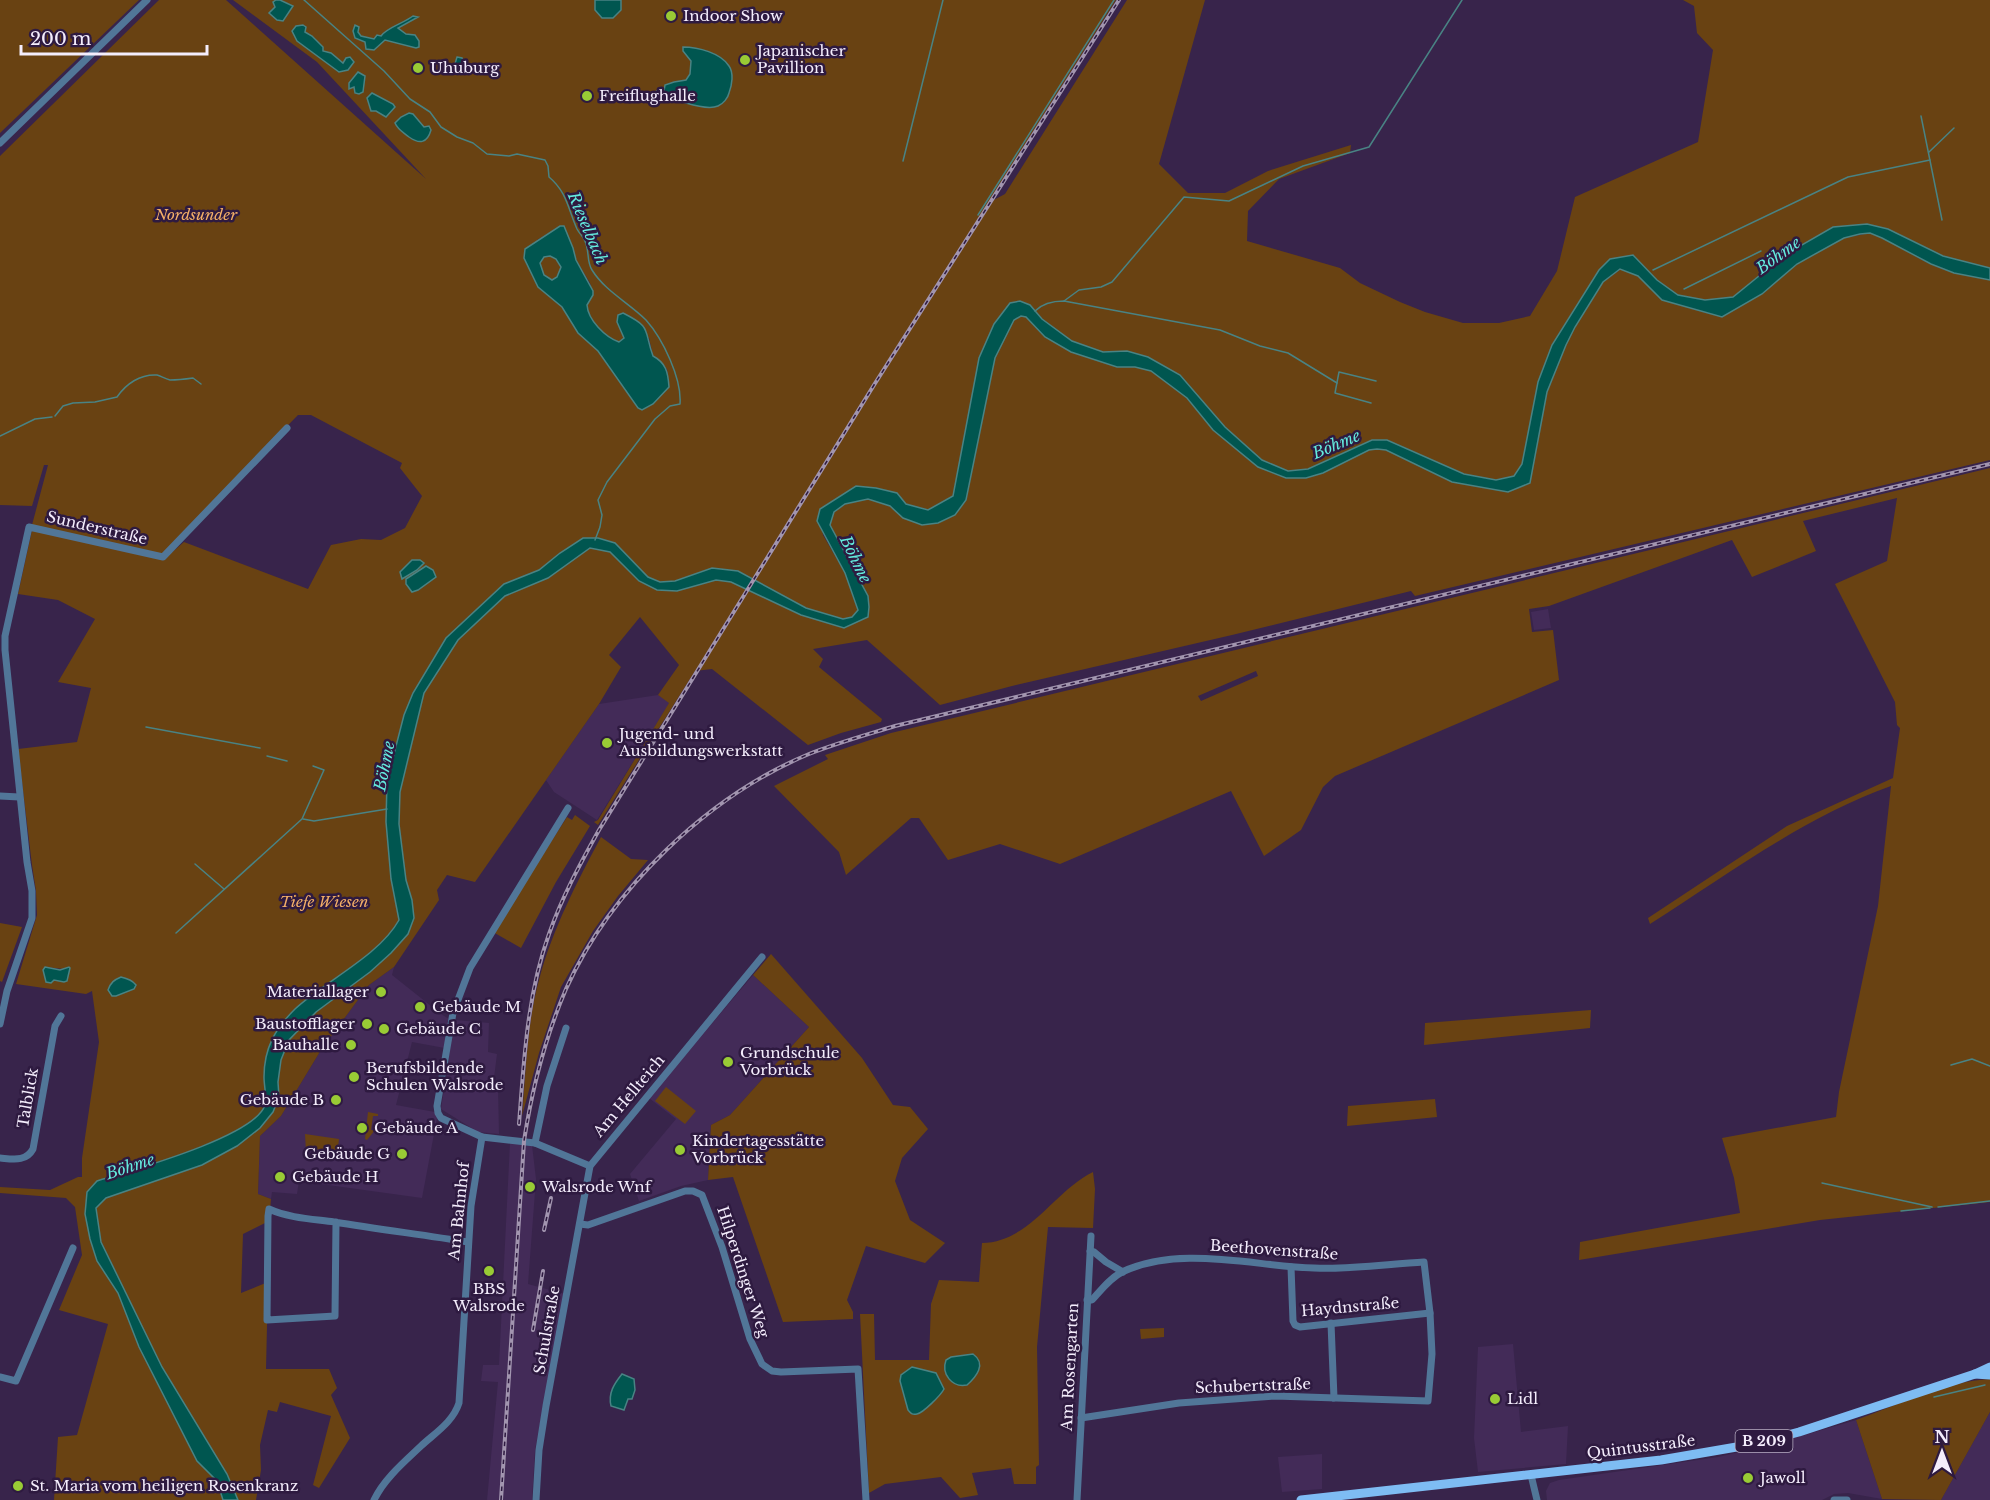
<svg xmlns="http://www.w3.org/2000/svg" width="1990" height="1500" font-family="'Libre Baskerville',serif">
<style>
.built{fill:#432b58}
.green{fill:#694212;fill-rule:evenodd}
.water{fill:#005650;stroke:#498384;stroke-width:1.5;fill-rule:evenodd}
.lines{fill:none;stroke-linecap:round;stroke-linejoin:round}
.stream{stroke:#498384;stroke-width:1.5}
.minor{stroke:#517698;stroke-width:7}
.major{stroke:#7ebcf3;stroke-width:9}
.rail-casing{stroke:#a295af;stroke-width:4}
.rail{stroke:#2e1a40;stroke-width:1.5;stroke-dasharray:4.5;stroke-linecap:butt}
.poi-dot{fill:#99cb35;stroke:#2e1a40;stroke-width:2}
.labels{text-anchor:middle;stroke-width:5;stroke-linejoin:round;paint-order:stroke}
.shield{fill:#2e1a40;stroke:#b9aec4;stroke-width:1.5}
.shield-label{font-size:14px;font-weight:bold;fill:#f4edfc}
.poi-label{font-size:15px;fill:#f4edfc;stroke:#2e1a40;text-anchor:start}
.park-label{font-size:15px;font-style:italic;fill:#f3af67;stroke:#2e1a40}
.street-label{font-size:15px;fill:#f4edfc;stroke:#2e1a40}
.water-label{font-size:16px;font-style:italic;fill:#64ebde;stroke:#2e1a40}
</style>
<rect width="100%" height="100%" fill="#38244b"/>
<g class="built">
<path d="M1548,609l3,19 -17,2 -3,-18z"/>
<path d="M658,695l12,7 -73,118 -43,-28 -8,-12 53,-76z"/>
<path d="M394,967l-2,8 49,39 14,9 1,-3 33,3 -1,29 9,2 -4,32 5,1 1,47 -21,-2 -37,-23 9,-60 -38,-7 -16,63 39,7 5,4 -3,2 -15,80 -123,-17 -2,13 -25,-2 -1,7 -13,-5 2,-58 21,-20 40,-66 48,-65z"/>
<path d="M753,975l56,52 -79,88 -19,10 -3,55 -27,6 -42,15 -9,-27 46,-55 -27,-21z"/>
<path d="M510,1143l22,2 4,34 -8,105 37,10 -30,156 -3,50h-45l11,-118 -17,-1 2,-16h16z"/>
<path d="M1513,1344l8,88 47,-6 -2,38 -88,8 -4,-34 4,-91z"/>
<path d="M1990,1412v88h-49z"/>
<path d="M1856,1420l26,79 -34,-6 -14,1 -12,6h-275l-1,-9 4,-8 9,-3 159,-23 56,-13z"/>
<path d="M1322,1454v35l-40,3 -4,-35z"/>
</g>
<g class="green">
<path d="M0,0h139l-139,133z"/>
<path d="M159,0h67l200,179 -109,-117 -84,-62h883l-128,203 17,-9 122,-194h78l-46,164 29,29h37l43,-22 83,-26 -1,8 -71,26 -31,32 -1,30 93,27 20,15 40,19 25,10 38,11h36l31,-7 27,-45 18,-74 123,-55 15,-92 -16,-17 -3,-27 -11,-6h307v268l-47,-12 -55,-27 -21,-5 -111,56 -23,17 -28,3 -27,-5 -21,-15 -24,-25 -34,15 -47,75 -14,37 -16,82 -7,12 -19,4 -32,-6 -77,-34h-15l-64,29 -20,2 -26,-11 -37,-33 -45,-52 -53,-24 -24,1 -31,-11 -30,-22 -12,-14 -20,-2 -16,21 -15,34 -26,138 -24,14 -23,-6 -10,-11 -76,16 3,26 22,38 13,38 -6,6 -9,2 -37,-11 -68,-37 -26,-3 -37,13 -15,1 -12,-5 -33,-34 -55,10 -21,17 -35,14 -91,109 -27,129 5,57 8,42c-21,36 -74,60 -104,88 -20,21 -31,39 -31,69 0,8 3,19 1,27 -10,32 -136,66 -168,76l-10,11 -2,22 5,25 7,22 21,32 21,54 58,114 20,20 6,19h-169l4,-63 19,-2 31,-111 -49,-14 23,-55 -7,-48 -9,-9 -66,-5v-6l50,3 28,-13h4v-19l17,-116 -7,-51 -6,3 -70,-10 21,-69 -1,-24 -4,-26 -14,-116 59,-7 14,-54 -33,-6 37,-63 -37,-19 -40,-6 14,-64 131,30 21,-18 124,47 23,-44 30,-6 20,1 24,-12 17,-32 -22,-28 2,-5 -91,-48h-13l-136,139 -130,-29 16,-60h-4l-12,41 -32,-1v-349zM561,226l12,22 3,12 14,23 3,12 -6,10c1,16 18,32 32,37l5,-4 -7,-16 32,16 4,18 14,13 2,18 -16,17 -11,6 -4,-2 -40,-57 -20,-18 -16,-26 -24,-20 -1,-47zM45,967l19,2v13l-10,-2z"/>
<path d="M1870,233c22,8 40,21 60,31 19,9 39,12 60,16v180l-575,136 -4,-5 -179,44 -220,51 -72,19 -73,-65 -54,9 10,10 -4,8 63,52 -1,3 -40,11 -33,12 -96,-76 -17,2 -97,154 -4,-3 4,-2 71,-117 -11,-8 21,-30 -39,-48 -31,38 12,12 -22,37 -124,178 -28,-7 -10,15 2,10 -45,67 -25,18 -48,65 -40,66 -21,20 -2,58 13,5 -2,22 -26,13 -2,59 27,-11 -2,87h63l8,19 -6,7 19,43 -31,50 -6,-3 18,-69 -51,-14 -3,10 -9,-2 -8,35 1,25 -5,30h-18l-11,-26 -65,-107 -61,-126 -5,-33 10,-10 96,-33 35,-19 23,-18 13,-16 6,-15 -1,-15 3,-22 8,-20 27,-28 54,-40 21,-19 17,-19 6,-16 -2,-18 -6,-20 -7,-56 1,-32 24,-99 34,-53 47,-44 85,-48 20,4 29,29 38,10 39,-11 15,2 70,33 43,13 24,-11 -25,-66 -13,-26 4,-13 12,-8 22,-5 22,7 13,12 52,-3 11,-15 29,-142 19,-38 7,-4 5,1 19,20 72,30h18l16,4 36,27 26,32 45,37 48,11 17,-5 46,-23h17l66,32 78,1 17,-91 19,-47 9,-18 28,-45 18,-13 17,7 24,24 48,14 52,-20 35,-30 47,-26z"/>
<path d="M550,256l6,3 5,8 -4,10 -5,3 -8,-5 -4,-12 4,-6z"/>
<path d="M1990,468v734l-170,18 -241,40 1,-18 160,-29 -6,-35 -12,-40 114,-21 3,-25 39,-186 13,-120c-87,31 -164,89 -241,138l-2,-6 139,-92 106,-48 7,-50 -3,-3 -2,-23 -60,-118 52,-23 10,-63 -94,23 13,30 -64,26 -20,-37 -183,66 -20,3 3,23 21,-2 6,50 -224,96 -12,11 -22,43 -37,26 -33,-65 -171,73 -60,-20 -52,16 -29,-42h-8l-65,57 -7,-23 -65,-66 54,-27 -3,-4 66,-22zM1256,671l2,5 -57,25 -3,-5z"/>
<path d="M575,815l15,11 -34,56 -35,66 -28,-16 74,-115 5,3z"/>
<path d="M601,837l30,22 17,1 -30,36 -25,35 -32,56 -22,66 -17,63c4,-45 5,-93 17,-136 13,-50 38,-98 62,-143z"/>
<path d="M0,923l22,4 -20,55 -2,-1z"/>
<path d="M771,954l91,104 31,47 17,2 18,22 -26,29 -7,23 15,39 35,23 -20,20 -59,-17 -19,54 6,12v7l-70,3 -50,-145 -25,3 3,-55 19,-10 79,-88 -56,-52z"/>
<path d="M1591,1010l-1,18 -166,17 1,-22z"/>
<path d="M666,1087l30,24 -11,13 -30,-23z"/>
<path d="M1435,1099l2,18 -90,9 1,-20z"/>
<path d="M368,1112l10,2v2h-5l-2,14h4l-8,10 -2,-1z"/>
<path d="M305,1134l34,5 -2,18 -11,-2 1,-4 -18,-3 -3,4z"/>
<path d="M1093,1172l2,17 -2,39 -45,-1 -11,120 2,118 -3,2v17h-22l-3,-16 -39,5 6,22 -18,3 -19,-21 -56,7 -16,9 -9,-179h14l1,46h54l2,-56 8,-24 40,2 3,-39c48,-1 72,-52 111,-71z"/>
<path d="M1164,1328v9l-23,2 -1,-10z"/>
<path d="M1990,1379v33l-49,88 -59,-1 -26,-79c42,-15 90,-39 134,-41z"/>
</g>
<g class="water">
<path d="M276,0h4l13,6 -10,15 -6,-1 -8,-7 6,-6 -2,-5z"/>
<path d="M595,0h26v10l-8,8h-11l-7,-8z"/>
<path d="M413,16l5,1 -20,11 8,6 9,1 4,6v6l-3,1 -31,-8 -11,10 -8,-1 -1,-7 -10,-4 -2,-7 2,-6 4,2 -1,5 3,4 13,3 3,-4 4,1c5,-8 23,-13 32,-20z"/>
<path d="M303,25l3,2 -1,5 7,4 11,11v4l8,2 12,10 3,-5 4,-1 4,5 -6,8 -9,2 -42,-31 -5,-10 4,-5z"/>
<path d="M683,47c15,0 38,6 46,19 5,7 3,19 0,27 -1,5 -6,11 -11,13 -14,6 -50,-9 -62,-15h8l1,-6 9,-3 12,-2 4,-6 1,-13 -8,-10z"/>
<path d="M457,57l5,1 5,11 -5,3h-3l-5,-5z"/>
<path d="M358,72l7,4 -2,16 -4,2 -4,-1 -1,-6 -5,2v-6z"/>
<path d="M372,93l21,11 2,3 -9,10 -10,-6h-5l-4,-13z"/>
<path d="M409,113l4,1 11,13 5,-1 2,4c-4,14 -12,14 -22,7 -6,-5 -11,-7 -14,-14l6,-6z"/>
<path d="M1867,224l21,5 55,27 47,12v12l-36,-7 -23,-9 -49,-26 -12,-5 -10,1 -16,4 -47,26 -35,30 -40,23 -60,-17 -24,-24 -18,-7 -17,13 -28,45 -9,18 -19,47 -17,91 -22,9 -56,-10 -66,-32 -9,-1 -8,1 -46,23 -17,5h-20l-28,-11 -45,-37 -26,-32 -36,-27 -16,-4h-18l-46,-15 -26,-15 -19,-20 -5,-1 -7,4 -19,38 -29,142 -11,15 -17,8 -16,2 -19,-7 -13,-12 -22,-7 -23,5 -11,8 -4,13 38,71 1,11 -1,10 -24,11 -43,-13 -70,-33 -15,-2 -39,11 -20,-1 -18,-9 -29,-29 -20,-4 -42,30 -43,18 -47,44 -34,53 -24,99 -1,32 7,56 6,20 2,18 -6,16 -17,19 -21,19 -54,40 -27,28 -8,20 -3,22 1,15 -6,15 -13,16 -23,18 -35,19 -96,33 -10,10 5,34 61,125 65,107 11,26h-15l-6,-19 -20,-20 -58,-114 -21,-54 -21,-32 -7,-22 -5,-25 2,-22 10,-11c32,-10 158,-44 168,-76 2,-8 -1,-19 -1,-28 0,-29 11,-48 31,-68 30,-28 84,-53 104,-89l-8,-41 -5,-57 1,-41 17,-66 9,-22 33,-55 58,-54 35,-14 21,-17 23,-15h15l17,5 33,34 12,5 15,-1 37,-13 26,3 68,37 37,11 9,-2 6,-7 -13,-37 -28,-52 3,-12 36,-23 20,2 21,5 9,11 22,6 25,-14 26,-138 15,-34 16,-21 10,-2 10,4 12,14 30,22 31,11 24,-1 21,6 32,18 45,52 37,33 26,11 20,-2 64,-29h15l77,34 32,6 18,-4 8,-12 16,-82 14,-37 47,-75 11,-11 23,-4 24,25 21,15 27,5 28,-3 53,-43 47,-27z"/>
<path d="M560,226h4l9,22 3,12 17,31v4l-6,10c1,15 18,32 32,37l5,-4 -7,-16 1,-7 5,-2c30,15 20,16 30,43 13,7 15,16 16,31l-16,17 -11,6 -4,-2 -40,-57 -20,-18 -16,-26 -24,-20 -14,-29 1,-9zM550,256l6,3 5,8 -4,10 -5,3 -8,-5 -4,-12 4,-6z"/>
<path d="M412,560h8l4,3 -7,7 -15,9 -2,-7z"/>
<path d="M426,566l7,4 3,7 -18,13 -6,2 -6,-8v-5z"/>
<path d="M45,967l15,3 9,-3 1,1 -3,13 -3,1 -10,-2 -3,3 -5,-1 -3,-12z"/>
<path d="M121,977c7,2 11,3 15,8l-2,4 -18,7h-4l-4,-6c3,-8 6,-10 13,-13z"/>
<path d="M973,1354c14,10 3,23 -6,31 -15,3 -26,-11 -21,-25l5,-3z"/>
<path d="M912,1367l24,6 8,16c-3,6 -21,24 -27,25 -6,1 -6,-1 -9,-4l-8,-29 1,-6z"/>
<path d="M622,1374l12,5 1,11 -3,9h-4l-4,11 -13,-4c-3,-13 3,-22 11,-32z"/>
</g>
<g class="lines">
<g class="stream">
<path d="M304,0l80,71 26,28 20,13 11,15 16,10 16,6 14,11 22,2 8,-2 28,6 3,6 1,11c18,15 19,32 28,52 2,4 6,8 7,10 6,10 2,22 8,31 13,21 37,33 54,50 17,19 36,59 34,84l-10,2 -15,13 -48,63 -9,18 4,15 -2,12 -5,13"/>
<path d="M1921,116l21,104"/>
<path d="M1929,152l25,-24"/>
<path d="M903,161l40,-161"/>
<path d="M978,215l136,-215"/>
<path d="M1653,270l195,-93 82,-17"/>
<path d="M1684,289l77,-38"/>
<path d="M1064,301l15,-11 22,-3 11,-5 72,-85 45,4 74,-35 66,-19 93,-147"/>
<path d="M1035,311c8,-8 18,-10 29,-10l156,29 40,16 28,7 49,30"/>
<path d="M1371,403l-36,-10 4,-21 37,9"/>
<path d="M55,416l8,-10 10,-3 22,-1 22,-5c9,-13 23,-23 40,-22 4,1 8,4 13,5 7,0 16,-1 23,-2l8,6"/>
<path d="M0,436l35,-17 17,-2"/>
<path d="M146,727l114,21"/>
<path d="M267,756l20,5"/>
<path d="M303,819l11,2 73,-12"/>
<path d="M195,864l29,25"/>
<path d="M176,933l126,-114 22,-49 -11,-4"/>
<path d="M1951,1065l21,-6 18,7"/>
<path d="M1822,1183l110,24"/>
<path d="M1938,1207l52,-6"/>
<path d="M1901,1211l29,-3"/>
<path d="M1934,1397l51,-12"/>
</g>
<g class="minor">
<path d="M0,143l147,-143"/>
<path d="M0,796l19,1"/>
<path d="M568,808l-98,160 -17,45 -16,93 1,7 3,5 41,19 53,6 55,23"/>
<path d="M0,1024l7,-33 25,-73v-27l-5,-29 -22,-212v-14l24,-109 134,30 124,-129"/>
<path d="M535,1143l12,-57 19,-58"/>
<path d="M0,1158c13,1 26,4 33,-9l22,-123 6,-10"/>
<path d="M336,1222l-1,94 -68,4 1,-104 1,-7c20,9 43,10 65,13 44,7 89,13 134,20"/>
<path d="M580,1224l8,1 97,-34h8l9,4 20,52 28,92 12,25 10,7 9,1 77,-3 8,131"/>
<path d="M1090,1251l4,1 12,10 17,10"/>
<path d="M1291,1267l2,54 2,4 5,2 130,-14"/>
<path d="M1331,1323l3,75"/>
<path d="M0,1377l16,4 57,-133"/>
<path d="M1081,1418l98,-15 96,-7 153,5 4,-47 -2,-41 -6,-51c-36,2 -74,8 -110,6 -62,-2 -133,-23 -192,4 -12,6 -21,18 -30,28h-5"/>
<path d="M1531,1475l6,25"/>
<path d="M374,1500c10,-21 30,-38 47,-54 14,-13 32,-24 38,-43l12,-197 11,-69"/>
<path d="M536,1500l3,-50 7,-44 44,-240 172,-209"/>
<path d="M1077,1500l14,-264"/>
<path d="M1834,1500h13"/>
</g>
<g class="major">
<path d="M1975,1374l15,1"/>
<path d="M1301,1500l360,-40 93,-16 45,-12 176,-58 15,-7"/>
</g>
<defs>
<g id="rail">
<path d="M519,1124c5,-64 8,-129 30,-190 13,-37 31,-70 50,-104l275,-445 245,-385"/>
<path d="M544,1230l7,-32"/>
<path d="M533,1330l10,-59"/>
<path d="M501,1500l23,-359c8,-52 21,-103 42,-152 45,-100 142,-193 243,-235 28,-11 57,-19 86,-28l1095,-262"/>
</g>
</defs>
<use href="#rail" class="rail-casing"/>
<use href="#rail" class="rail"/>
</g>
<g class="poi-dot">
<circle cx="671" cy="16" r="6"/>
<circle cx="745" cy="60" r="6"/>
<circle cx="418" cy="68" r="6"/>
<circle cx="587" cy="96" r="6"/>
<circle cx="607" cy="743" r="6"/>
<circle cx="381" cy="992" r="6"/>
<circle cx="420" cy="1007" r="6"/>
<circle cx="367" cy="1024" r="6"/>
<circle cx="384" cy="1029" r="6"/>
<circle cx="351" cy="1045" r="6"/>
<circle cx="728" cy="1062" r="6"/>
<circle cx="354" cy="1077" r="6"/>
<circle cx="336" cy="1100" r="6"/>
<circle cx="362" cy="1128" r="6"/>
<circle cx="680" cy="1150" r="6"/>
<circle cx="402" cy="1154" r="6"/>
<circle cx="280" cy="1177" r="6"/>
<circle cx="530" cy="1187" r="6"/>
<circle cx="489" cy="1271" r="6"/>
<circle cx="1495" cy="1399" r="6"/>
<circle cx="1748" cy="1478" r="6"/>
<circle cx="18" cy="1486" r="6"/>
</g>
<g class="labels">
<rect class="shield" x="1735.5" y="1430" width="57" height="22" rx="4.5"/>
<g class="shield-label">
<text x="1764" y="1446">B 209</text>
</g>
<g class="poi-label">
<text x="683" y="21">Indoor Show</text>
<text x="757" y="56">Japanischer<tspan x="757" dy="17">Pavillion</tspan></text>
<text x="430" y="73">Uhuburg</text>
<text x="599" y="101">Freiflughalle</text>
<text x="619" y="739">Jugend- und<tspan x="619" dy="17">Ausbildungswerkstatt</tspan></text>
<text x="369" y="997" text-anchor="end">Materiallager</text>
<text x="432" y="1012">Gebäude M</text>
<text x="355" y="1029" text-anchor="end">Baustofflager</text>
<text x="396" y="1034">Gebäude C</text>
<text x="339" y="1050" text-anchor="end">Bauhalle</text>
<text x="740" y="1058">Grundschule<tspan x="740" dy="17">Vorbrück</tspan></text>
<text x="366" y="1073">Berufsbildende<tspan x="366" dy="17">Schulen Walsrode</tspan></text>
<text x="324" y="1105" text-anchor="end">Gebäude B</text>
<text x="374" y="1133">Gebäude A</text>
<text x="692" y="1146">Kindertagesstätte<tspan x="692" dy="17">Vorbrück</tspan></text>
<text x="390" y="1159" text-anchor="end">Gebäude G</text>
<text x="292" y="1182">Gebäude H</text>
<text x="542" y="1192">Walsrode Wnf</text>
<text x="489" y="1294" text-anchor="middle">BBS<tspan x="489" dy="17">Walsrode</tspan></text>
<text x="1507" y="1404">Lidl</text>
<text x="1760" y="1483">Jawoll</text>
<text x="30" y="1491">St. Maria vom heiligen Rosenkranz</text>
</g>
<g class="park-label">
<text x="196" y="220">Nordsunder</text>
<text x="324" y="907">Tiefe Wiesen</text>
</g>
<g class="street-label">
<text transform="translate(97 528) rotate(13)" y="5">Sunderstraße</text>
<text transform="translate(629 1096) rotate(-50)" y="5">Am Hellteich</text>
<text transform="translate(28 1098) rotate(-80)" y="5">Talblick</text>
<text transform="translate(459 1211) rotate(-84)" y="5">Am Bahnhof</text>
<text transform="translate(1274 1250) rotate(4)" y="5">Beethovenstraße</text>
<text transform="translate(743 1272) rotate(72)" y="5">Hilperdinger Weg</text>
<text transform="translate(1350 1307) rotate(-5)" y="5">Haydnstraße</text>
<text transform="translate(547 1330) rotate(-80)" y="5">Schulstraße</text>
<text transform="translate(1070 1367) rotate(-87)" y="5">Am Rosengarten</text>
<text transform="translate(1253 1386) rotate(-2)" y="5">Schubertstraße</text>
<text transform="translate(1641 1447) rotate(-7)" y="5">Quintusstraße</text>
</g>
<g class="water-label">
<text transform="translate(588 228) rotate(67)" y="6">Rieselbach</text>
<text transform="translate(1778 255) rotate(-36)" y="6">Böhme</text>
<text transform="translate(1336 444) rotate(-23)" y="6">Böhme</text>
<text transform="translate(856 559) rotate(64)" y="6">Böhme</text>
<text transform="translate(384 766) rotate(-79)" y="6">Böhme</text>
<text transform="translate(130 1166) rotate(-18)" y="6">Böhme</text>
</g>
</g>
<g transform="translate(1942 1452)" stroke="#2e1a40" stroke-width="4.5" paint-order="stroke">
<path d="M0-4.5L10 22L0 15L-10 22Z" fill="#f4edfc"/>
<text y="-9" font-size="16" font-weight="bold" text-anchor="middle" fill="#f4edfc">N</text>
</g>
<path d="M21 45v9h186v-9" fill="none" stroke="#f4edfc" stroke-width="3"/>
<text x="30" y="45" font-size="18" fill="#f4edfc" stroke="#2e1a40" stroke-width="4.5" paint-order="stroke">200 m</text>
</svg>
